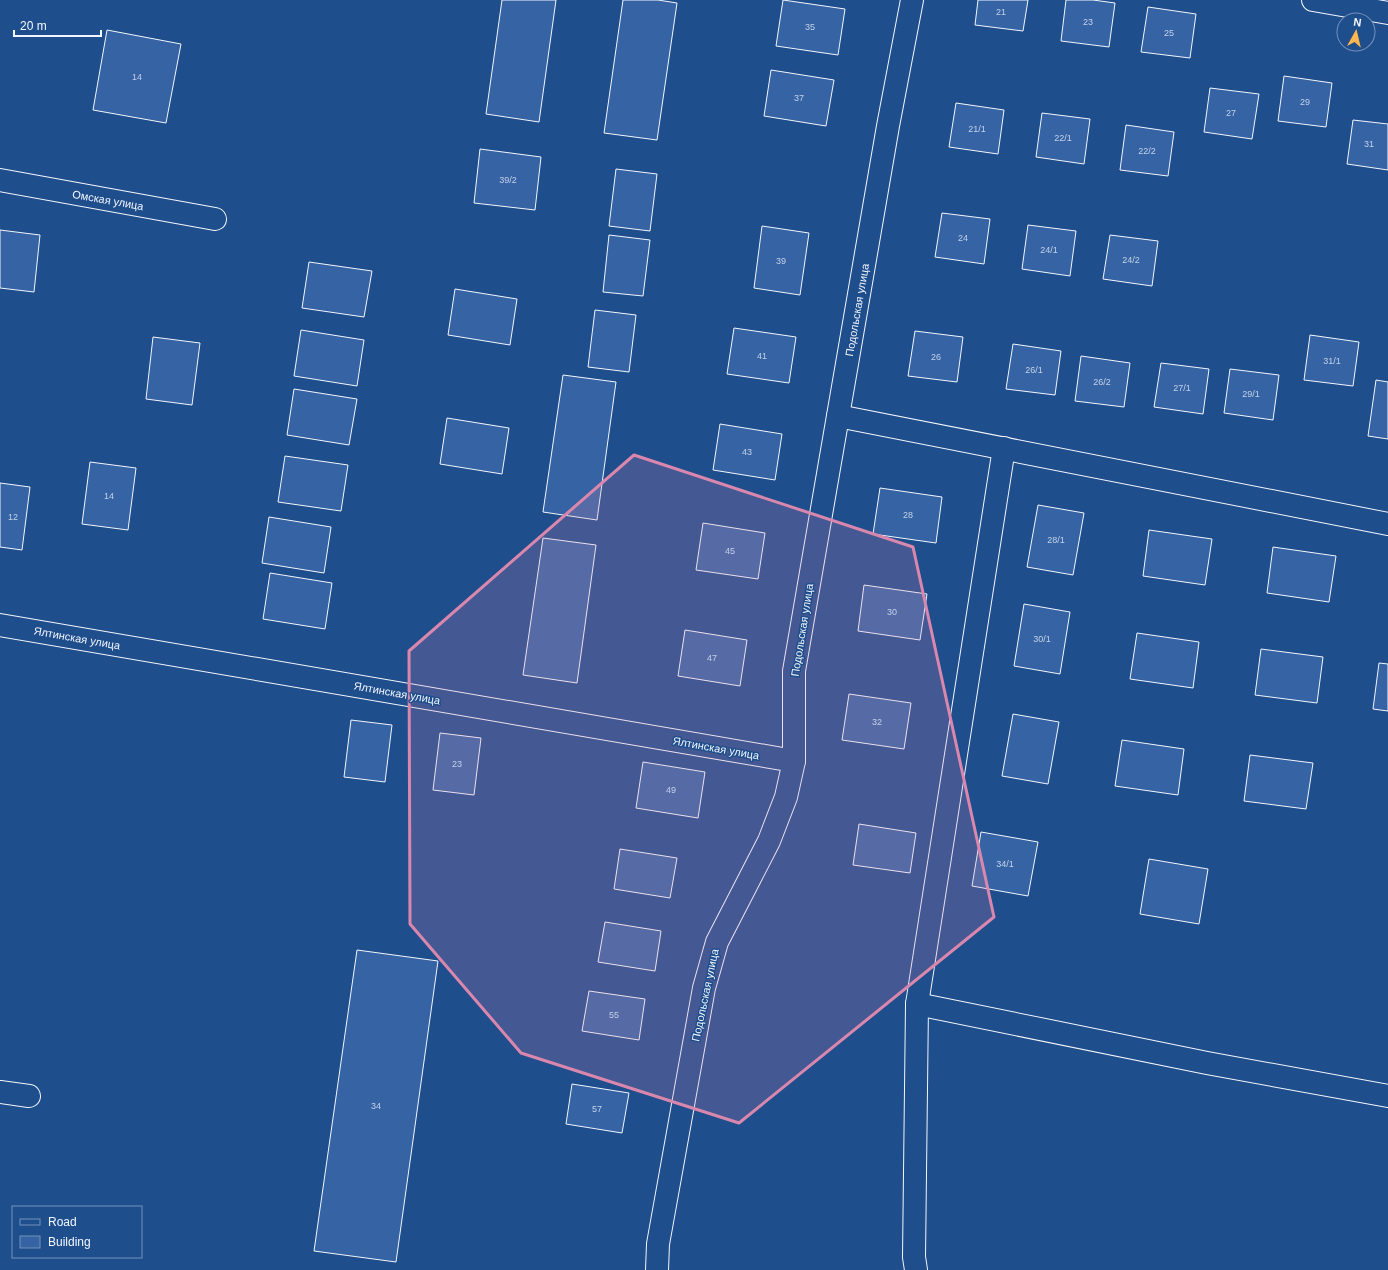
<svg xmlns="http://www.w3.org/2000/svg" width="1388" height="1270" font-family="Helvetica,sans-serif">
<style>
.building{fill:#3563a3;stroke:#f2f6ff}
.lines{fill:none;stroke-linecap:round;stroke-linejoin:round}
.minor-casing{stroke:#f2f6ff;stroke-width:24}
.minor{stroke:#1f4e8c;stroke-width:22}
.marked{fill:#da87ad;fill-opacity:0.2;stroke:#da87ad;stroke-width:3;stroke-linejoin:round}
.labels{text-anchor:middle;stroke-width:3;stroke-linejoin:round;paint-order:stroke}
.number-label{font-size:9px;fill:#c3d1e8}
.street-label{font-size:11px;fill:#f2f6ff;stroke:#1f4e8c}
</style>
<rect width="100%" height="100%" fill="#1f4e8c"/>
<g class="building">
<path d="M502,0h54l-17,122 -53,-8z"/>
<path d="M623,0h35l19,3 -20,137 -53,-7z"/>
<path d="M783,0l62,9 -7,46 -62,-9z"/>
<path d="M978,0h50l-5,31 -48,-6z"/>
<path d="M1066,0h27l22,3 -6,44 -48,-6z"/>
<path d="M1148,7l48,7 -6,44 -49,-6z"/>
<path d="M107,30l74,14 -15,79 -73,-13z"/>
<path d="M771,70l63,10 -8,46 -62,-10z"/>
<path d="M1284,76l48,7 -6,44 -48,-6z"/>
<path d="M1210,88l49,6 -7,45 -48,-7z"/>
<path d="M956,103l48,7 -6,44 -49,-7z"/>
<path d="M1042,113l48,6 -6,45 -48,-7z"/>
<path d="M1353,120l35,4v46l-41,-6z"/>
<path d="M1126,125l48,7 -6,44 -48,-6z"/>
<path d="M480,149l61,8 -6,53 -61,-7z"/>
<path d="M616,169l41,5 -7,57 -41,-5z"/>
<path d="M942,213l48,6 -6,45 -49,-7z"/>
<path d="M1028,225l48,6 -6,45 -48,-7z"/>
<path d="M762,226l47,7 -9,62 -46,-7z"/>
<path d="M0,230l40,5 -6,57 -34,-4z"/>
<path d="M609,235l41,5 -7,56 -40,-4z"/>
<path d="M1110,235l48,6 -6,45 -49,-7z"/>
<path d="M309,262l63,9 -8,46 -62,-9z"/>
<path d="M455,289l62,10 -7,46 -62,-10z"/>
<path d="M595,310l41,5 -7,57 -41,-5z"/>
<path d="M734,328l62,9 -7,46 -62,-9z"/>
<path d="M301,330l63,10 -7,46 -63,-10z"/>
<path d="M915,331l48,6 -6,45 -49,-6z"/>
<path d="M1310,335l49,7 -6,44 -49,-6z"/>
<path d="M153,337l47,6 -8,62 -46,-6z"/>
<path d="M1013,344l48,7 -6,44 -49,-6z"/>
<path d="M1081,356l49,7 -6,44 -49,-6z"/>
<path d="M1161,363l48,6 -6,45 -49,-7z"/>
<path d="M1230,369l49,6 -6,45 -49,-7z"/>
<path d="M563,375l53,7 -19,138 -54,-8z"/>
<path d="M1376,380l12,2v57l-20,-3z"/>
<path d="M294,389l63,10 -8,46 -62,-10z"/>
<path d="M447,418l62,10 -7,46 -62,-10z"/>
<path d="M720,424l62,10 -7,46 -62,-10z"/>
<path d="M285,456l63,9 -7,46 -63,-9z"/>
<path d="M90,462l46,6 -8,62 -46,-6z"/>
<path d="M0,483l30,4 -8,63 -22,-3z"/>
<path d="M880,488l62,9 -6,46 -63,-9z"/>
<path d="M1038,505l46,8 -11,62 -46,-8z"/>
<path d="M269,517l62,10 -7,46 -62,-10z"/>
<path d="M703,523l62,10 -7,46 -62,-9z"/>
<path d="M1149,530l63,9 -7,46 -62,-9z"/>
<path d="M543,538l53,7 -19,138 -54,-8z"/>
<path d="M1273,547l63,9 -7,46 -62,-9z"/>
<path d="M270,573l62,10 -7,46 -62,-10z"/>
<path d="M864,585l63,9 -7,46 -62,-9z"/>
<path d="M1024,604l46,8 -10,62 -46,-8z"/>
<path d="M685,630l62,10 -7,46 -62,-10z"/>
<path d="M1137,633l62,9 -6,46 -63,-9z"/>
<path d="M1261,649l62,8 -6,46 -62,-8z"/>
<path d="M1379,663l9,1v47l-15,-2z"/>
<path d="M849,694l62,9 -7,46 -62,-9z"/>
<path d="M1013,714l46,8 -11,62 -46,-8z"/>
<path d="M351,720l41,5 -7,57 -41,-5z"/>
<path d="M440,733l41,5 -7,57 -41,-5z"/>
<path d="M1122,740l62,9 -6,46 -63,-9z"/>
<path d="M1250,755l63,8 -7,46 -62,-8z"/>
<path d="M643,762l62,10 -7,46 -62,-10z"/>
<path d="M859,824l57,9 -6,40 -57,-8z"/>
<path d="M981,832l57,10 -10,54 -56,-10z"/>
<path d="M620,849l57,9 -7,40 -56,-9z"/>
<path d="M1149,859l59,10 -9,55 -59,-10z"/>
<path d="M605,922l56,9 -6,40 -57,-9z"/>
<path d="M357,950l81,11 -42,301 -82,-11z"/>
<path d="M589,991l56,8 -6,41 -57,-9z"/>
<path d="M572,1084l57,9 -7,40 -56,-9z"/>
</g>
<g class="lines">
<defs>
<g id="minor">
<path d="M1313,0l75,13"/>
<path d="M0,180l215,39"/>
<path d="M838,416l550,108"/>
<path d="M0,625l794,136"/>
<path d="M917,1004l290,59 181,33"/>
<path d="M0,1092l29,4"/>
<path d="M657,1270l1,-26 46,-256 13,-46 52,-101 17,-44 8,-36v-90l94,-545 24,-126"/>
<path d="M916,1270l-2,-13 3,-253 87,-556"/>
</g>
</defs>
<use href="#minor" class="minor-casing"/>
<use href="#minor" class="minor"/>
</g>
<path class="marked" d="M634,455l279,92 81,370 -255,206 -218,-70 -111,-129 -1,-273z"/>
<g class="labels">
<g class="number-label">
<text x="1001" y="15">21</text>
<text x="1088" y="25">23</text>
<text x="810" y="30">35</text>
<text x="1169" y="36">25</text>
<text x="137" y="80">14</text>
<text x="799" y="101">37</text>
<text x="1305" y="105">29</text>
<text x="1231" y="116">27</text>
<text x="977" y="132">21/1</text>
<text x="1063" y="141">22/1</text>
<text x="1369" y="147">31</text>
<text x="1147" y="154">22/2</text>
<text x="508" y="183">39/2</text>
<text x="963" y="241">24</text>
<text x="1049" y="253">24/1</text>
<text x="1131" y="263">24/2</text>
<text x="781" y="264">39</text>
<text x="762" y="359">41</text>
<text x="936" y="360">26</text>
<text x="1332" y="364">31/1</text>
<text x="1034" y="373">26/1</text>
<text x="1102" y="385">26/2</text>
<text x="1182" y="391">27/1</text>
<text x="1251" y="397">29/1</text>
<text x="747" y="455">43</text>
<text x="109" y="499">14</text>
<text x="908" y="518">28</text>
<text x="13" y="520">12</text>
<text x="1056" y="543">28/1</text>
<text x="730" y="554">45</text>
<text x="892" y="615">30</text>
<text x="1042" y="642">30/1</text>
<text x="712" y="661">47</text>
<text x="877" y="725">32</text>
<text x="457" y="767">23</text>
<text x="671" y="793">49</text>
<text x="1005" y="867">34/1</text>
<text x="614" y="1018">55</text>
<text x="376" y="1109">34</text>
<text x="597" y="1112">57</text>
</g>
<g class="street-label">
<text transform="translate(108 200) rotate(10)" y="4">Омская улица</text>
<text transform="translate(857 310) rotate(-80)" y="4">Подольская улица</text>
<text transform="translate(802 630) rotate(-81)" y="4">Подольская улица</text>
<text transform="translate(77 638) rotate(10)" y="4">Ялтинская улица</text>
<text transform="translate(397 693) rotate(10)" y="4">Ялтинская улица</text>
<text transform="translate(716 748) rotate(10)" y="4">Ялтинская улица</text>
<text transform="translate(705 995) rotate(-78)" y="4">Подольская улица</text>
</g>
</g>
<rect x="12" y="1206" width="130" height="52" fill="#1f4e8c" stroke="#7391ba"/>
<rect x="20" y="1219" width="20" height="6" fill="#1f4e8c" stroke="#7391ba"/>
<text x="48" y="1226" font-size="12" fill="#f2f6ff">Road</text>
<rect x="20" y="1236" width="20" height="12" fill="#3563a3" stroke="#7391ba"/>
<text x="48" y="1246" font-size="12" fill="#f2f6ff">Building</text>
<g transform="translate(1356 32) rotate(8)"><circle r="19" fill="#1f4e8c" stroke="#7391ba"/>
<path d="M0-3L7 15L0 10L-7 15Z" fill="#ffb74d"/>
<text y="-6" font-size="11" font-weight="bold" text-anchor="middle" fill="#f2f6ff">N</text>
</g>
<path d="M14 30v6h87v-6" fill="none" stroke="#f2f6ff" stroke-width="2"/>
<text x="20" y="30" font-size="12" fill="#f2f6ff" stroke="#1f4e8c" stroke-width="3" paint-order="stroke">20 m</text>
</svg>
